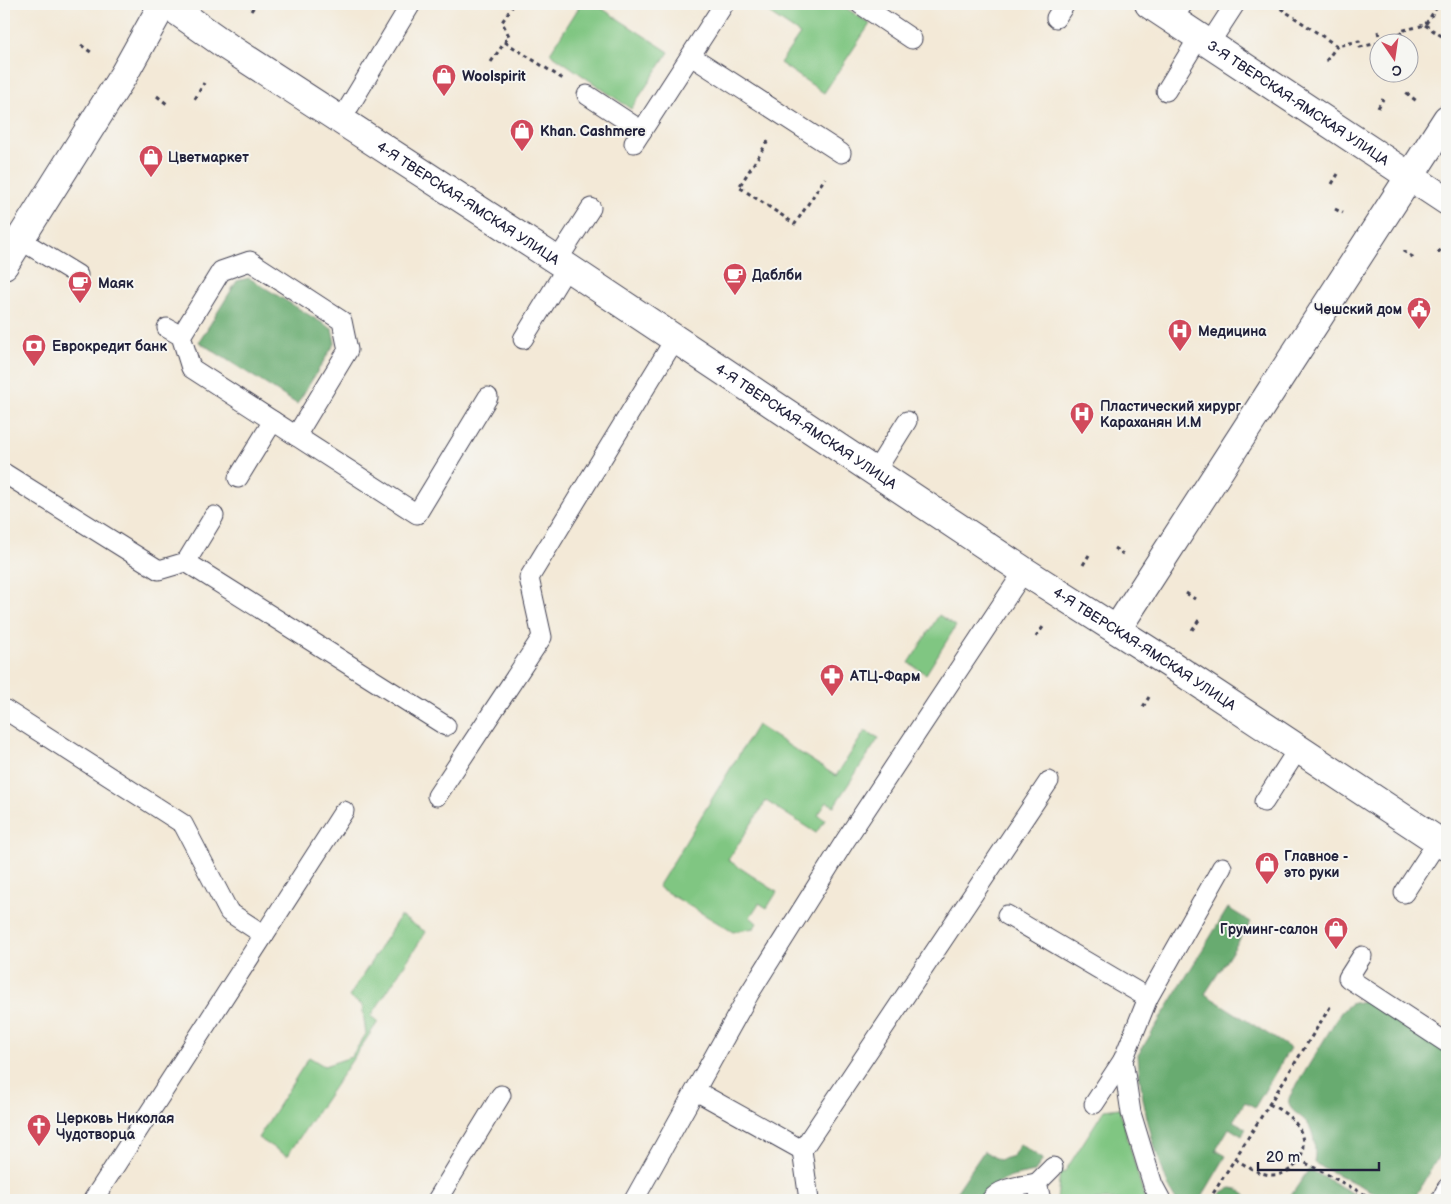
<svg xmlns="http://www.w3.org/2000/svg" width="1451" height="1204" font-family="'Balsamiq Sans',sans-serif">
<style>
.green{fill:#80c682;stroke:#51745e}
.forest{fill:#68ab70;stroke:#456656}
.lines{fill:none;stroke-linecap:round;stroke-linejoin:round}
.lane-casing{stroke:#414052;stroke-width:21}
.street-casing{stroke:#414052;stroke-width:30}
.path{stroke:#414052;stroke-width:3;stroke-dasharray:4 4;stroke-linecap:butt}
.lane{stroke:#fff;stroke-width:19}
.street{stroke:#fff;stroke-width:28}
.labels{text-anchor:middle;stroke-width:4;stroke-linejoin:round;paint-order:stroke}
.poi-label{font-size:14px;font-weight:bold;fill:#22223b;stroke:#f6f6f2;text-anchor:start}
.street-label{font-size:14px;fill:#22223b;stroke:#f6f6f2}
</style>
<rect width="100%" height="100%" fill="#f6f6f2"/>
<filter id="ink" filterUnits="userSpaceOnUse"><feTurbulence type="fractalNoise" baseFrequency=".02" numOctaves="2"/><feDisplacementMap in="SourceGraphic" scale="10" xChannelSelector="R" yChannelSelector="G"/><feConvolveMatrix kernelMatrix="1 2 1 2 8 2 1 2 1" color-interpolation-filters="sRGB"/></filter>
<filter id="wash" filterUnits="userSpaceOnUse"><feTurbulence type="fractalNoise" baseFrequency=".0096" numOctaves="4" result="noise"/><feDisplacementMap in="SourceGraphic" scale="20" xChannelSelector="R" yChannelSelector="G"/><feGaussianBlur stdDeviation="1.12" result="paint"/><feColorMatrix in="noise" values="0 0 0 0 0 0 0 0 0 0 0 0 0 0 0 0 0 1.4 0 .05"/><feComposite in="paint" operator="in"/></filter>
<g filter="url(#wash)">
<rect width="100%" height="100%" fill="#f3e9d7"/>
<g class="green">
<path d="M581,4h14l74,48 -38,57 -81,-56z"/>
<path d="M755,4h85l30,20 -46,69 -44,-30 20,-29z"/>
<path d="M939,615l17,11 -30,48 -17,-11z"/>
<path d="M757,725l79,51 29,-45 14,7 -45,68 -7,-4 -9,13 7,5 -9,13 -50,-32 -38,59 49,32 -10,16 -8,-5 -9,14 7,6 -3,5 -21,4 -75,-45z"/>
<path d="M400,916l26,16 -55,84 7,6 -91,134 -29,-18 51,-81 15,9 27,-9 15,-23 -4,-29 -13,-8z"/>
<path d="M1119,1108l26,92h-88l3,-29 4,2 40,-63z"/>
</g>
<g class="forest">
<path d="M249,278l83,51 3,14 -38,61 -98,-62 38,-61z"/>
<path d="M1228,908l23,14 -46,72 85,54 -35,59 -10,-5 -12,19 13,7 -4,8 -13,-8 -13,22 10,6 -26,44h-24c-7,-10 -11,-23 -15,-35 -13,-36 -21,-72 -23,-110z"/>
<path d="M1363,1001l6,1 78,50v90l-33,56 -35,-3 -65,-32c2,-13 1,-28 -6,-39 -7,-10 -24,-14 -18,-28l51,-84 9,-8z"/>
<path d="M1020,1144l23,15 -8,13c-27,5 -38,7 -56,28h-28l33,-49 15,9 14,-4z"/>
<path d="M1309,1169l56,31h-77z"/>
<path d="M1231,1188l6,1 16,11h-37l6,-8z"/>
</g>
</g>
<g filter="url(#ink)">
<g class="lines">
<defs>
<g id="lane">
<path d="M860,4l52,35"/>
<path d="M1056,18l9,-14"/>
<path d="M1172,19l11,-15"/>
<path d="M1209,44l26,-40"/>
<path d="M691,56l150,97"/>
<path d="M1166,91l33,-54"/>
<path d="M587,95l55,36"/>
<path d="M341,120l70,-116"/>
<path d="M634,143l90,-139"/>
<path d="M19,239l59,36"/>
<path d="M557,261l34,-53"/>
<path d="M167,328l14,8 10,32 226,146 71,-117"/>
<path d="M181,336l40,-65 29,-10 92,60 6,29 -52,86"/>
<path d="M523,339l44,-72"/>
<path d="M875,472l32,-51"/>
<path d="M4,473l155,97 27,-8 28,-46"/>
<path d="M238,478l35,-57"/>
<path d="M186,562l260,164"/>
<path d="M4,709l179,115 46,88 35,23"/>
<path d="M437,796l105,-159 -13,-59 146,-239"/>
<path d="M1264,802l34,-53"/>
<path d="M1404,893l34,-52"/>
<path d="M1007,915l141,83"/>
<path d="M1362,956l-14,22 99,65"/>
<path d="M696,1091l106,59 247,-369"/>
<path d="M1094,1104l29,-44"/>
<path d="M802,1150l7,50"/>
<path d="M93,1200l251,-389"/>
<path d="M437,1200l64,-105"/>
<path d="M634,1200l115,-206 96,-153 179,-270"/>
<path d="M991,1200c9,-13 31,-14 46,-17"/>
<path d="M1041,1200l-4,-17 16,-16"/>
<path d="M1161,1200l-8,-15 -22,-72 -8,-53 25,-62 74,-131"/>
<path d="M1441,1200l6,-12"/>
</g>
<g id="street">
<path id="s1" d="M167,4l61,43 339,220 457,304 146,93 277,183"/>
<path id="s2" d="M1149,4l298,197"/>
<path d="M4,265l120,-191 39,-70"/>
<path d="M1117,629l330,-510"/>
</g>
</defs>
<use href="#lane" class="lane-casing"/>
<use href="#street" class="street-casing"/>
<g class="path">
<path d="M1274,4l63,42 22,-5 1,6 18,-4"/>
<path d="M83,5l1,-1"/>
<path d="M251,11l5,-7"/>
<path d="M1425,25l18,12"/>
<path d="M1378,31l2,11"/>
<path d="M505,42l58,37"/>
<path d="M1381,42l21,-4 -2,-7 25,-6 14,-21"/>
<path d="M81,45l11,8"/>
<path d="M1326,61l11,-15"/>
<path d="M491,62l18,-26 -7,-14 12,-18"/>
<path d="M1406,93l12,9"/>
<path d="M157,96l10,8"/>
<path d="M195,99l9,-16"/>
<path d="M1378,108l5,-9"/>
<path d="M768,141l-29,46 56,37 30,-46"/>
<path d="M1332,184l6,-10"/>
<path d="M1335,209l8,4"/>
<path d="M1403,251l13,8"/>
<path d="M1438,253l9,-13"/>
<path d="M1114,548l9,6"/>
<path d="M1083,565l6,-10"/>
<path d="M1186,593l9,6"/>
<path d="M1192,630l7,-10"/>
<path d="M1036,637l7,-10"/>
<path d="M1143,707l6,-10"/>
<path d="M1269,1104c24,12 41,27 31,56"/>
<path d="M1235,1159c22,14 44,27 65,1l75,40"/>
<path d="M1209,1200l123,-196"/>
</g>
<use href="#lane" class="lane"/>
<use href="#street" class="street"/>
</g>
</g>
<defs>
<symbol id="shop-pin" viewBox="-11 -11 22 30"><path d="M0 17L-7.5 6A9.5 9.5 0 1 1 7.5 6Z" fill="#d1495b" stroke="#f6f6f2"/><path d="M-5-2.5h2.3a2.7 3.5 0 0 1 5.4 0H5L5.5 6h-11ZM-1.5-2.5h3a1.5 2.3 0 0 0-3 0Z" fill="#fff"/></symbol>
<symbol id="cafe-pin" viewBox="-11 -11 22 30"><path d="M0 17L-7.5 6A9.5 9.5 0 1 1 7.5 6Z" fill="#d1495b" stroke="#f6f6f2"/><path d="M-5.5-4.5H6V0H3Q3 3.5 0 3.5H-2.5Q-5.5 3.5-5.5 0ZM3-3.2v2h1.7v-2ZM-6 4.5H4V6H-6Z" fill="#fff"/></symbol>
<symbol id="civic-pin" viewBox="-11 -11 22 30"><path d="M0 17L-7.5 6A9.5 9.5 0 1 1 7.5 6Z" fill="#d1495b" stroke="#f6f6f2"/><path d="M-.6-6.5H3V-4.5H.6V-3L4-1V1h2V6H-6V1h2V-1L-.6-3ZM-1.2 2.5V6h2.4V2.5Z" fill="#fff"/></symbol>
<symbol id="hospital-pin" viewBox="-11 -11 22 30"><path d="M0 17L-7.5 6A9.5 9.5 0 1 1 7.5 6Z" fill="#d1495b" stroke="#f6f6f2"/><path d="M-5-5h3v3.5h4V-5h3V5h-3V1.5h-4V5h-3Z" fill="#fff"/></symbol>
<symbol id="bank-pin" viewBox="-11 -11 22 30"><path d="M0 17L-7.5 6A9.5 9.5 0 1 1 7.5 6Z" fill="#d1495b" stroke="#f6f6f2"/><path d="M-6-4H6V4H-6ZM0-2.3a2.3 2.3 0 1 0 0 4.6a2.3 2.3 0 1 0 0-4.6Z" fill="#fff"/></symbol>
<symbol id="pharmacy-pin" viewBox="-11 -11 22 30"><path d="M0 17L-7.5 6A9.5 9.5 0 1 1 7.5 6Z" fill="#d1495b" stroke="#f6f6f2"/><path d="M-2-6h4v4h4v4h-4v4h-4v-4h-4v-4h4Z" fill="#fff"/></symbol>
<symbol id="church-pin" viewBox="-11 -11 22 30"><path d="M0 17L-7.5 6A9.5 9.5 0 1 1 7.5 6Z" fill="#d1495b" stroke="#f6f6f2"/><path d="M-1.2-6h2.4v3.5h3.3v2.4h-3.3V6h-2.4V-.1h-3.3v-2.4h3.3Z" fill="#fff"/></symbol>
</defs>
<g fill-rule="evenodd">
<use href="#shop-pin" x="430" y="62" width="28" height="38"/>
<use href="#shop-pin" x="508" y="117" width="28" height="38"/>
<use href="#shop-pin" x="137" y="143" width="28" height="38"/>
<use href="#cafe-pin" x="721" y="261" width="28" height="38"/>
<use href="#cafe-pin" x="66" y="269" width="28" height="38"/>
<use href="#civic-pin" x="1405" y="295" width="28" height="38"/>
<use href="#hospital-pin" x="1166" y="317" width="28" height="38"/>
<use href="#bank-pin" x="20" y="332" width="28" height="38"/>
<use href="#hospital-pin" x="1068" y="400" width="28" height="38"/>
<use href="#pharmacy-pin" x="818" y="662" width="28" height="38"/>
<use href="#shop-pin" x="1253" y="850" width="28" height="38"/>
<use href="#shop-pin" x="1322" y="915" width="28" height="38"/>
<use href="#church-pin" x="25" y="1112" width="28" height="38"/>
</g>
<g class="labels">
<g class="poi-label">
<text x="462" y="81">Woolspirit</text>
<text x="540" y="136">Khan. Cashmere</text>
<text x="168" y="162">Цветмаркет</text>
<text x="752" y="280">Даблби</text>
<text x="98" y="288">Маяк</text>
<text x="1402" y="314" text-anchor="end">Чешский дом</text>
<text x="1198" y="336">Медицина</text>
<text x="52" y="351">Еврокредит банк</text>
<text x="1100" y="411">Пластический хирург<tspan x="1100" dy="16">Караханян И.М</tspan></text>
<text x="850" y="681">АТЦ-Фарм</text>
<text x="1284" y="861">Главное -<tspan x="1284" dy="16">это руки</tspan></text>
<text x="1318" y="934" text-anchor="end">Груминг-салон</text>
<text x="56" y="1123">Церковь Николая<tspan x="56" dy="16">Чудотворца</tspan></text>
</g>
<g class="street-label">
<text dy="5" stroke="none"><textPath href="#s2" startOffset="179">3-Я ТВЕРСКАЯ-ЯМСКАЯ УЛИЦА</textPath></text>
<text dy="5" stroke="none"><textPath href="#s1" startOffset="361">4-Я ТВЕРСКАЯ-ЯМСКАЯ УЛИЦА</textPath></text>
<text dy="5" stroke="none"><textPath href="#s1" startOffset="766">4-Я ТВЕРСКАЯ-ЯМСКАЯ УЛИЦА</textPath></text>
<text dy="5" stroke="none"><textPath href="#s1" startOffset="1171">4-Я ТВЕРСКАЯ-ЯМСКАЯ УЛИЦА</textPath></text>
</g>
</g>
<rect width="1451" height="1204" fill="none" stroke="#f6f6f2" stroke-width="20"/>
<g transform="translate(1394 58) rotate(167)"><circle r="24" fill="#f6f6f2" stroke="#a1a1a9"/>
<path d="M0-4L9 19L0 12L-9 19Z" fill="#d1495b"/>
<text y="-8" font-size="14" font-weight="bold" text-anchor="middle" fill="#22223b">С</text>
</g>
<path d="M1258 1162v8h121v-8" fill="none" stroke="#22223b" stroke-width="2.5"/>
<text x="1266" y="1162" font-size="15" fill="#22223b" stroke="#f6f6f2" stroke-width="4" paint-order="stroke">20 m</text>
</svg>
